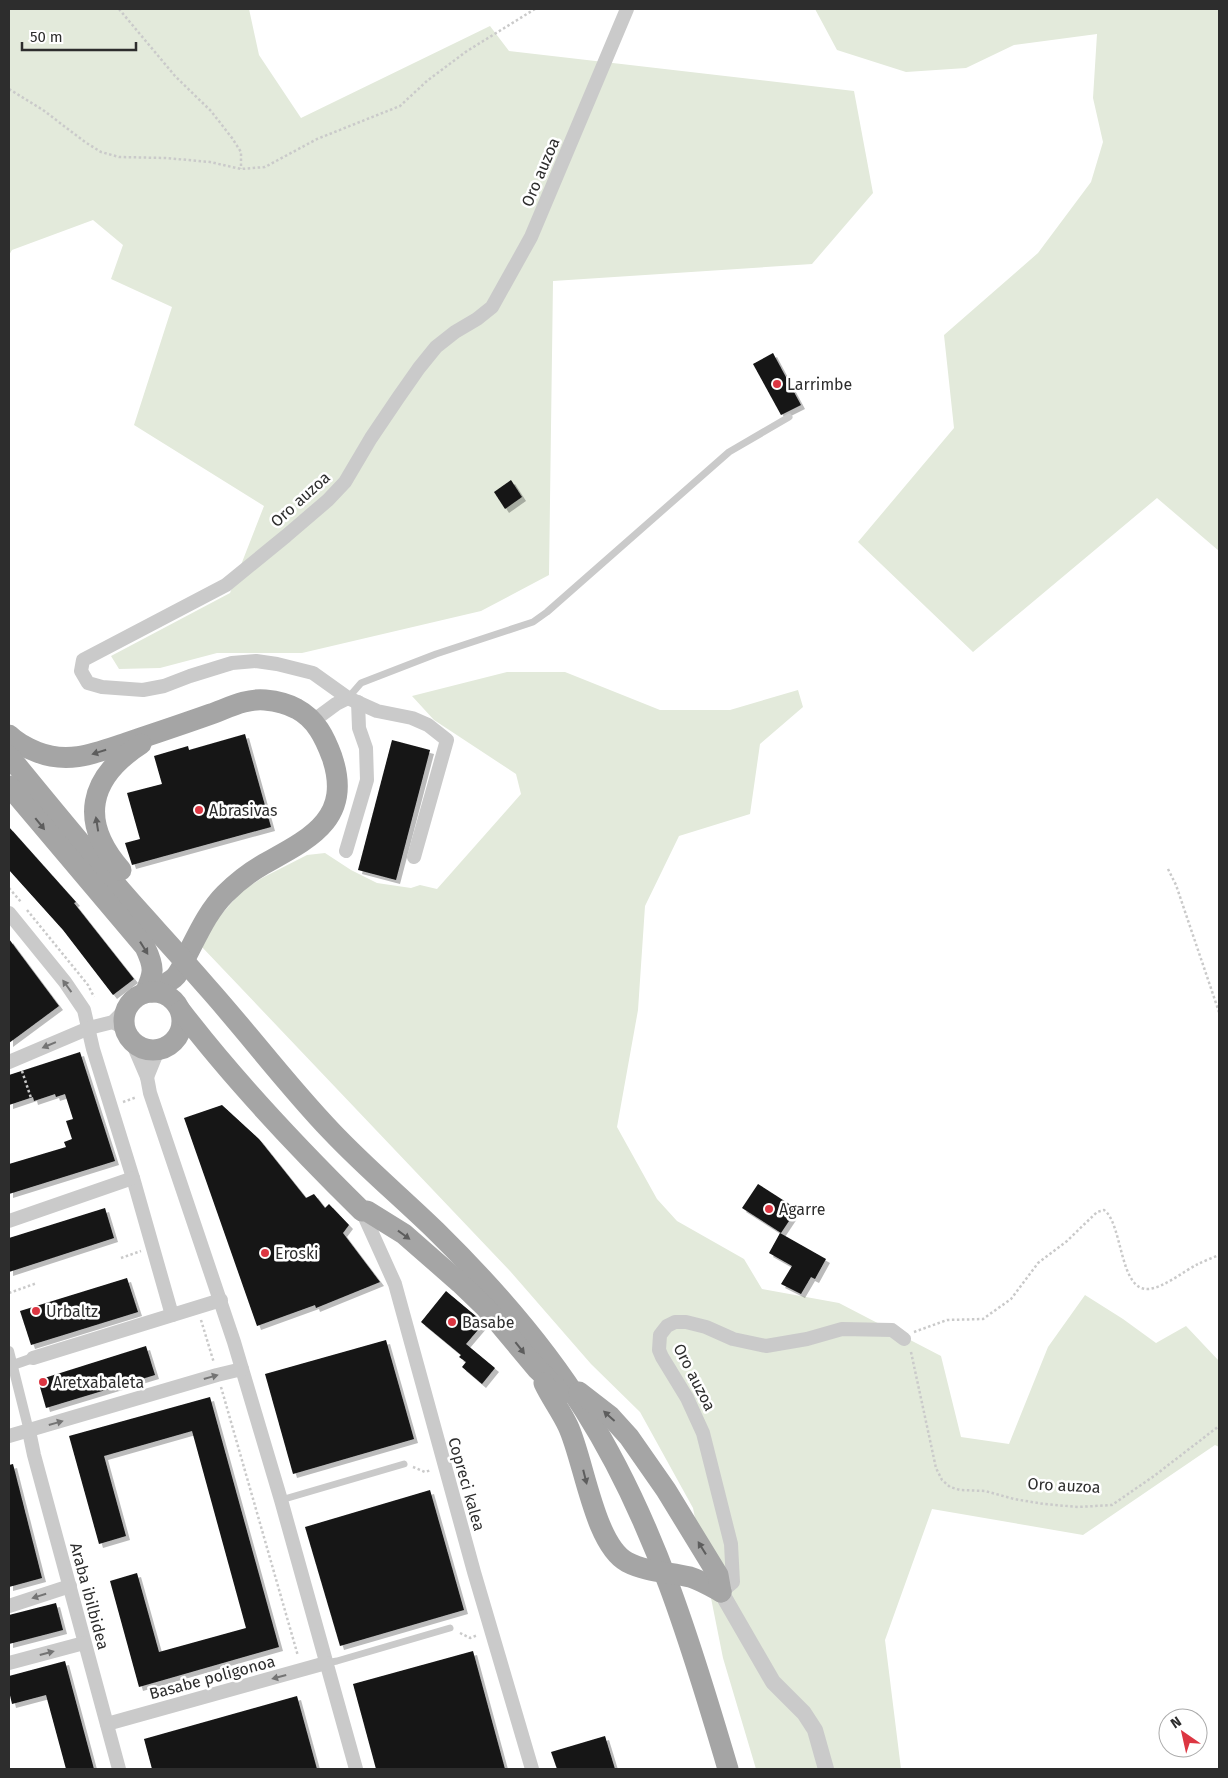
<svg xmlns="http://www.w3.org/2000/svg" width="1228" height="1778" font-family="'Fira Sans',sans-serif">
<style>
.green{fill:#e3eadb}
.building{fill:#141414;filter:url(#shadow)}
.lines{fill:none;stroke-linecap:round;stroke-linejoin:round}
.path{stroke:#cacaca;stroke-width:2.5;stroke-dasharray:2.5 2.5;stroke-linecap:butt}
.service{stroke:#cacaca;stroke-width:7}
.pedestrian{stroke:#cacaca;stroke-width:10}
.minor{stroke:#cacaca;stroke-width:14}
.tertiary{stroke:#cacaca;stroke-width:16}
.primary{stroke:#a5a5a5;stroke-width:21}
.oneway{fill:#5d5d5d}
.oneway2{fill:#747474}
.poi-dot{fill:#dc3642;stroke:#fff;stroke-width:2}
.labels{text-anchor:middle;stroke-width:5;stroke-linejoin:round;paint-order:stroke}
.street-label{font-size:16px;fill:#2d2d2d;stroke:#fff}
.poi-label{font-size:16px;fill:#2d2d2d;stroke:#fff;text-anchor:start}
</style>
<defs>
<filter id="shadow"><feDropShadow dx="4" dy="4" stdDeviation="0" flood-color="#0004"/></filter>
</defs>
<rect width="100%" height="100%" fill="#fff"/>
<g class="green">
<path d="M9,9h240l10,46 42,63 189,-92 19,25 345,40 19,102 -61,71 -259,17 -4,294 -68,36 -179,42h-85l-57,15 -41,1 -8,-13 119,-63 34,-87 -130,-81 38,-118 -61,-28 12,-34 -30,-25 -81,30 -3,5z"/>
<path d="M815,9h404v542l-62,-53 -184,154 -115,-110 96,-114 -10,-93 94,-82 53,-71 12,-40 -10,-44 4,-64 -83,11 -48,23 -60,4 -69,-22z"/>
<path d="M507,672h58l95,38h70l68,-20 5,17 -43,37 -10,70 -71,22 -34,70 -7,104 -21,117 40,72 20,22 67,38 18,30 77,14 102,53 20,81 48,7 39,-97 37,-52 38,24 33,24 30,-17 33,35v86l-4,-2 -132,90 -151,-26 -47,131 16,129h-145l-33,-111 -30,-150 -53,-96 -49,-48 -81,-93 -309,-325 18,-29 23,-26 20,-13 45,-23 18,-2 26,17 26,13 34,5 9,-3 17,4 84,-95 -5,-20 -82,-54 -22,-24z"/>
</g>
<g class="building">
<path d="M773,353l28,52 -20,10 -28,-51z"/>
<path d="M511,480l11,17 -17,12 -11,-17z"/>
<path d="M245,734l26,93 -139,38 -7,-22 15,-4 -13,-46 35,-9 -8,-28 34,-10 1,4z"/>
<path d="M392,740l38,10 -34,130 -38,-10z"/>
<path d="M9,827l67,75 -2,1 60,76 -21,16 -50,-65 -54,-60z"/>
<path d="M9,939l50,67 -50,37z"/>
<path d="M80,1052l35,109 -106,33v-30l57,-17 -2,-5 8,-3 -6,-18 7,-2 -8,-25 -9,3 -1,-3 -21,7 -1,-4 -24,8v-30z"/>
<path d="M222,1105l37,34 47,59 8,-4 11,14 4,-4 20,21 -6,8 37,49 -64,26 -1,-3 -58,21 -73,-208z"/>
<path d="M758,1184l39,25 -16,24 -39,-25z"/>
<path d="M105,1208l9,30 -105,34v-34z"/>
<path d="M780,1233l46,26 -11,20 -4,-2 -10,17 -20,-10 11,-18 -23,-13z"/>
<path d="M127,1278l11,34 -107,33 -11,-34z"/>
<path d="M446,1291l31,26 6,7 -17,20 29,24 -13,16 -20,-17 4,-5 -7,-5 2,-2 -40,-33z"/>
<path d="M386,1340l28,99 -121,35 -28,-100z"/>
<path d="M146,1346l9,29 -109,33 -8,-28z"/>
<path d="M210,1397l69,250 -140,40 -29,-106 27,-8 22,79 87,-24 -54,-197 -88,25 22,80 -27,8 -30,-108z"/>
<path d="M13,1464l29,114 -33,9v-122z"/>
<path d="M430,1490l34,120 -124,36 -35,-119z"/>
<path d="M56,1603l7,27 -54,14v-29z"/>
<path d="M473,1651l32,118h-129l-23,-85z"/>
<path d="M65,1661l29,108h-28l-20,-74 -34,9 -3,-13v-15z"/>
<path d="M297,1696l20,73h-165l-8,-30z"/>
<path d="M605,1736l10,33h-58l-6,-17z"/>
</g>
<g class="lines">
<g class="path">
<path d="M119,9l56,67 36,35 21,27 9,14v17"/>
<path d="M9,89l34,21 42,32 16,10 18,5 47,1 44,4 31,7 24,-2 52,-28 83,-33 28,-26 39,-29 68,-42"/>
<path d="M1168,869l8,16 43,127"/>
<path d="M9,888l12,14"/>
<path d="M27,910l61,75 6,12"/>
<path d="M22,1071l9,27"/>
<path d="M123,1102l14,-5"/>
<path d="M121,1258l20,-7"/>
<path d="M9,1293l28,-10"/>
<path d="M201,1320l13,43"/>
<path d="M914,1332l33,-12 36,-1 28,-20 27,-36 29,-22 30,-29 7,-2c19,13 15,82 45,79 16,-2 35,-18 49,-25 6,-3 14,-6 21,-9"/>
<path d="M911,1352l25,116 6,12 8,7 10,3 25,1 29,8 30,5 34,3 34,-2 42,-29 65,-50"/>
<path d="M221,1387l77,269"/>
<path d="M413,1467l12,5 6,-2"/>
<path d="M460,1633l10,5 8,-3"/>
</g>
<g class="service">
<path d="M348,698l13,-15 75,-29 97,-32 14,-10 182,-160 60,-35"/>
<path d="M281,1500l123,-36"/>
<path d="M326,1663l11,-2 113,-33"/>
</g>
<g class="pedestrian">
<path d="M9,1351l20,80"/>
<path d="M13,1365l20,-7"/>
</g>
<g class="minor">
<path d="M313,721l23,-17 12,-6"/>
<path d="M346,851l21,-71 -1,-32 -7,-20 -1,-26"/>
<path d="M414,857l33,-117 -19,-15 -16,-7 -35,-7 -29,-13 -35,-25 -36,-9 -21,-3 -24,2 -42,13 -26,10 -21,4 -41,-3 -14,-4 -7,-12 2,-11 143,-75 60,-49 42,-36 17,-18 26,-44 27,-40 21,-30 17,-21 19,-15 22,-13 15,-12 39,-70 96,-228"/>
<path d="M9,913l56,69 19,28 9,39 40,129 39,137"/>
<path d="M113,1022l12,7"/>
<path d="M132,1042l15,35 3,16 84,249 47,158 75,269"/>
<path d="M9,1062l80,-34 24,-6 15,-15"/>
<path d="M147,1077l11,-27"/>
<path d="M362,1211l33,73 79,288 58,197"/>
<path d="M9,1221l124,-43"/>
<path d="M33,1358l188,-58"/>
<path d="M29,1431l5,24 85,314"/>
<path d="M9,1436l208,-61 25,-6"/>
<path d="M721,1592l12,-10 -2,-38 -28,-111 -16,-35 -25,-41 -3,-7 1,-15 7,-9 8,-4h11l20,5 27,12 33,7 41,-7 35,-10 50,1 12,9"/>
<path d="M9,1606l61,-20"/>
<path d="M9,1663l75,-20"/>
<path d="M107,1724l219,-61"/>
</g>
<path class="tertiary" d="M721,1592l52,90 31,31 11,17 11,39"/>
<g class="primary">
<path d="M9,735c8,8 18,13 28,17 33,13 61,0 92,-10 27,-9 54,-18 82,-28 17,-6 36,-16 54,-14 11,1 23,4 32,9 19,10 28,29 35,48 21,62 -23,82 -68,107 -14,8 -28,19 -39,30 -17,17 -27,40 -38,61 -3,7 -7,18 -13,23 -6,5 -15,9 -22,14"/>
<path d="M9,756c40,49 80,98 122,146 25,28 51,56 76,85 42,47 80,98 124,144 34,36 70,66 105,100 56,55 108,114 149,180 69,109 107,236 143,358"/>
<path d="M9,786l136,161c10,21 9,26 0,46"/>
<path d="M121,870c-42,-48 -33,-92 20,-126"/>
<circle cx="153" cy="1021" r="29"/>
<path d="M181,1011c55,72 117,137 181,200h5l37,23 56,49 26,25 51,61 15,14 9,11"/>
<path d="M544,1383c7,15 17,28 24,43 16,34 26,118 59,136 19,10 42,10 63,15 10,3 22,10 31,15"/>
<path d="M579,1392l31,24 19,21 37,53 52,85 3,17"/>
</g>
</g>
<defs><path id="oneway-solid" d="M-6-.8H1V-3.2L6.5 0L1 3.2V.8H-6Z" transform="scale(1.25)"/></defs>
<g class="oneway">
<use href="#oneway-solid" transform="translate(99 752) rotate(163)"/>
<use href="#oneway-solid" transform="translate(40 824) rotate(51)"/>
<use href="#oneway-solid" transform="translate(97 824) rotate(-99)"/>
<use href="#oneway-solid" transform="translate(144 948) rotate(58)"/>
<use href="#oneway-solid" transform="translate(404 1235) rotate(36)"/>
<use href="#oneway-solid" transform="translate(520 1348) rotate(52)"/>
<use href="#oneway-solid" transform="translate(609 1416) rotate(-138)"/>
<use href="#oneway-solid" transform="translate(585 1477) rotate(76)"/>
<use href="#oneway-solid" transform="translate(702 1548) rotate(-122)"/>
</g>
<g class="oneway2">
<use href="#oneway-solid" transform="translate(67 986) rotate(-126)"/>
<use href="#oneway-solid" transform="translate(49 1045) rotate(157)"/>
<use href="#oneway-solid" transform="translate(211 1377) rotate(-16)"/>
<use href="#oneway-solid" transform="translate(56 1423) rotate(-16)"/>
<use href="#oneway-solid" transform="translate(39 1596) rotate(163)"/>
<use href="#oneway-solid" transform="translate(47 1653) rotate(-15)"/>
<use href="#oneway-solid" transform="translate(279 1677) rotate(165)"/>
</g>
<g class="poi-dot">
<circle cx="777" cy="384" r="5"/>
<circle cx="199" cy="810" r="5"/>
<circle cx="769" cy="1209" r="5"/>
<circle cx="265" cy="1253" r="5"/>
<circle cx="36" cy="1311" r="5"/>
<circle cx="452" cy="1322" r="5"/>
<circle cx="43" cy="1382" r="5"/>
</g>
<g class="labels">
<g class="street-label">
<text transform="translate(540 172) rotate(-67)" y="6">Oro auzoa</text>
<text transform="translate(300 499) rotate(-42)" y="6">Oro auzoa</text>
<text transform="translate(695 1377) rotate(63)" y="6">Oro auzoa</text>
<text transform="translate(467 1484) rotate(74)" y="6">Copreci kalea</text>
<text transform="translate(1064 1485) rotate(3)" y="6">Oro auzoa</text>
<text transform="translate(90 1596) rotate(75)" y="6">Araba ibilbidea</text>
<text transform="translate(212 1677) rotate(-15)" y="6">Basabe poligonoa</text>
</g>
<g class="poi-label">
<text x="787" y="390">Larrimbe</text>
<text x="209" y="816">Abrasivas</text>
<text x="779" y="1215">Agarre</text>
<text x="275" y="1259">Eroski</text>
<text x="46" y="1317">Urbaltz</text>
<text x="462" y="1328">Basabe</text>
<text x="53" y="1388">Aretxabaleta</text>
</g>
</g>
<rect width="1228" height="1778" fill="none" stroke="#2d2d2d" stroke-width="20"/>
<g transform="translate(1183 1733) rotate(326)"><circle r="24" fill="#ffffff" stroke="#ababab"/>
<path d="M0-4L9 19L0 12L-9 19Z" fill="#dc3642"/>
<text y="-8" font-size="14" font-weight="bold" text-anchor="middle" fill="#2d2d2d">N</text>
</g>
<path d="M22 42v8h114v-8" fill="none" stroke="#2d2d2d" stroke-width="2.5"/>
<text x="30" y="42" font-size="15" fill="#2d2d2d" stroke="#ffffff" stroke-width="4" paint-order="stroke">50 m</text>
</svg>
